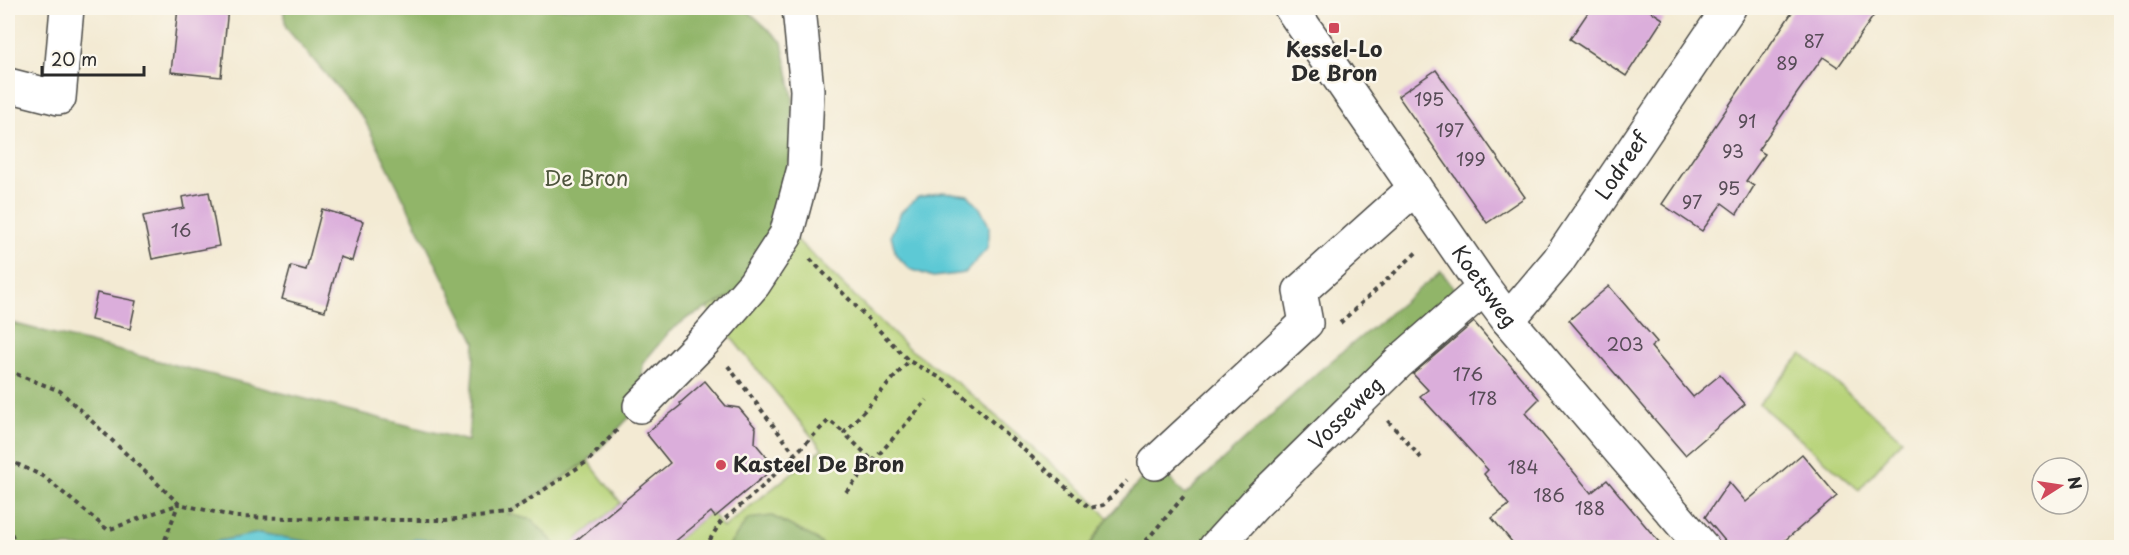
<svg xmlns="http://www.w3.org/2000/svg" width="2129" height="555" font-family="'Playpen Sans',sans-serif">
<style>
.green{fill:#b7d379;stroke:#717f52;stroke-width:1.5}
.forest{fill:#91b569;stroke:#5e704a;stroke-width:1.5}
.water{fill:#5dc9d5;stroke:#447a80;stroke-width:1.5}
.building{fill:#dbaedb}
.lines{fill:none;stroke-linecap:round;stroke-linejoin:round}
.minor-casing{stroke:#494844;stroke-width:36}
.path{stroke:#494844;stroke-width:4;stroke-dasharray:4.5 4.5;stroke-linecap:butt}
.minor{stroke:#fff;stroke-width:33}
.poi-dot{fill:#d1495b;stroke:#fbf7ec;stroke-width:2}
.labels{text-anchor:middle;stroke-width:5;stroke-linejoin:round;paint-order:stroke}
.number-label{font-size:18px;fill:#574c57}
.poi-label{font-size:21px;font-weight:bold;fill:#2b2b2b;stroke:#fbf7ec}
.street-label{font-size:21px;fill:#2b2b2b;stroke:#fbf7ec}
.park-label{font-size:21px;fill:#4e553e;stroke:#fbf7ec}
</style>
<rect width="100%" height="100%" fill="#fbf7ec"/>
<filter id="ink" filterUnits="userSpaceOnUse"><feTurbulence type="fractalNoise" baseFrequency=".0167" numOctaves="2"/><feDisplacementMap in="SourceGraphic" scale="12" xChannelSelector="R" yChannelSelector="G"/><feConvolveMatrix kernelMatrix="1 2 1 2 8 2 1 2 1" color-interpolation-filters="sRGB"/></filter>
<filter id="wash" filterUnits="userSpaceOnUse"><feTurbulence type="fractalNoise" baseFrequency=".008" numOctaves="4" result="noise"/><feDisplacementMap in="SourceGraphic" scale="24" xChannelSelector="R" yChannelSelector="G"/><feGaussianBlur stdDeviation="1.35" result="paint"/><feColorMatrix in="noise" values="0 0 0 0 0 0 0 0 0 0 0 0 0 0 0 0 0 1.4 0 .05"/><feComposite in="paint" operator="in"/></filter>
<g filter="url(#wash)">
<rect width="100%" height="100%" fill="#f3ead3"/>
<g class="green">
<path d="M797,240l110,107 53,38 129,111 19,22 -20,29h-263l-10,-9 -67,-18 -20,27 -61,1 44,-36 12,16 99,-79 -115,-141 32,-15z"/>
<path d="M1802,354l100,85 -43,51 -100,-86z"/>
<path d="M588,461l33,42 -43,35 7,9h-27l-26,-27 -25,-6z"/>
</g>
<g class="forest">
<path d="M283,8h462l37,34 11,55 -3,61 -16,76 -35,59 -50,24 -20,15 -26,31 -3,43 -52,55 -80,53 24,6 26,27h-550v-225l460,119 7,-99 -111,-223 -78,-91z"/>
<path d="M1441,271l17,23 -254,253 -116,1 20,-30 47,-55 30,32 133,-123z"/>
<path d="M772,516l43,22 10,9h-97l20,-28z"/>
</g>
<g class="water">
<path d="M943,192l25,3 12,13 9,18v11l-2,12 -22,24 -32,4 -23,-8 -14,-14 -5,-20 10,-23 17,-15z"/>
<path d="M259,533l56,10 2,4h-105l2,-5z"/>
<path d="M415,539l53,4 2,4h-71z"/>
</g>
<g id="blocks">
<g class="building">
<path d="M178,8h50l-7,69 -50,-5z"/>
<path d="M1591,8h55l17,11 -37,57 -56,-37z"/>
<path d="M1795,8h84l-41,59 -15,-10 -25,35 -40,58 7,4 -19,27 8,5 -17,28 -15,-11 -20,28 -40,-27z"/>
<path d="M1436,70l89,127 -38,26 -89,-127z"/>
<path d="M209,192l10,54 -67,13 -9,-43 41,-8 -2,-11z"/>
<path d="M322,209l41,12 -11,40 -12,-4 -15,54 -43,-12 9,-33 15,4z"/>
<path d="M1609,286l48,56 -6,5 42,50 27,-22 25,29 -60,51 -116,-135z"/>
<path d="M97,293l39,8 -6,28 -39,-9z"/>
<path d="M1474,322l65,77 -14,14 66,80 16,-13 57,68h-147l-25,-30 17,-13 -25,-31 4,-4 -68,-74 8,-6 -15,-16z"/>
<path d="M705,381l21,25 13,2 17,20 -1,15 20,24 -60,50 -4,-5 -44,36h-100l103,-85 -24,-30 35,-28 -1,-2z"/>
<path d="M1802,454l35,42 -61,52h-45l-26,-31 24,-35 17,20z"/>
</g>
</g>
</g>
<g filter="url(#ink)">
<use href="#blocks" fill-opacity="0" stroke="#494844" stroke-width="1.5"/>
<g class="lines">
<defs>
<g id="minor">
<path id="s1" d="M1291,8l193,280 24,32 195,228"/>
<path d="M8,85l51,13 8,-90"/>
<path id="s2" d="M1508,320l50,-59 171,-253"/>
<path d="M640,406l67,-68 47,-54 32,-49 18,-67 3,-78 -8,-82"/>
<path d="M1155,463l151,-140 -6,-32 115,-103"/>
<path id="s3" d="M1215,548l41,-45 142,-140 86,-75"/>
</g>
</defs>
<use href="#minor" class="minor-casing"/>
<g class="path">
<path d="M810,259l99,102 39,21 141,126 14,-3 24,-24"/>
<path d="M1340,323l78,-72"/>
<path d="M728,366l67,88 34,-34 15,13"/>
<path d="M8,371l52,20 119,113 57,13 160,3h50l61,-6 81,-53 31,-33"/>
<path d="M1388,421l34,38"/>
<path d="M8,460l35,16 65,54 71,-26"/>
<path d="M873,461l54,-61"/>
<path d="M846,492l27,-31 -29,-28 65,-72"/>
<path d="M8,525l9,23"/>
<path d="M162,548l16,-43"/>
<path d="M705,548l15,-25 41,-35 34,-34"/>
<path d="M1140,548l45,-53"/>
</g>
<use href="#minor" class="minor"/>
</g>
</g>
<g class="poi-dot">
<rect x="1328" y="22" width="12" height="12" rx="3"/>
<circle cx="721" cy="465" r="6"/>
</g>
<g class="labels">
<g class="number-label">
<text x="1814" y="48">87</text>
<text x="1787" y="70">89</text>
<text x="1429" y="106">195</text>
<text x="1747" y="128">91</text>
<text x="1450" y="137">197</text>
<text x="1733" y="158">93</text>
<text x="1471" y="166">199</text>
<text x="1729" y="195">95</text>
<text x="1692" y="209">97</text>
<text x="181" y="237">16</text>
<text x="1625" y="351">203</text>
<text x="1468" y="381">176</text>
<text x="1483" y="405">178</text>
<text x="1523" y="474">184</text>
<text x="1549" y="502">186</text>
<text x="1590" y="515">188</text>
</g>
<g class="poi-label">
<text x="1334" y="57">Kessel-Lo<tspan x="1334" dy="24">De Bron</tspan></text>
<text x="733" y="472" text-anchor="start">Kasteel De Bron</text>
</g>
<g class="street-label">
<text dy="7" stroke="none"><textPath href="#s2" startOffset="192">Lodreef</textPath></text>
<text dy="7" stroke="none"><textPath href="#s1" startOffset="339">Koetsweg</textPath></text>
<text dy="7" stroke="none"><textPath href="#s3" startOffset="188">Vosseweg</textPath></text>
</g>
<g class="park-label">
<text x="586" y="186">De Bron</text>
</g>
</g>
<rect width="2129" height="555" fill="none" stroke="#fbf7ec" stroke-width="30"/>
<g transform="translate(2060 486) rotate(78)"><circle r="28" fill="#fbf7ec" stroke="#a8a59f" stroke-width="1.5"/>
<path d="M0-4.5L10 22L0 15L-10 22Z" fill="#d1495b"/>
<text y="-9" font-size="16" font-weight="bold" text-anchor="middle" fill="#2b2b2b">N</text>
</g>
<path d="M42 66v9h102v-9" fill="none" stroke="#2b2b2b" stroke-width="3"/>
<text x="51" y="66" font-size="18" fill="#2b2b2b" stroke="#fbf7ec" stroke-width="4.5" paint-order="stroke">20 m</text>
</svg>
